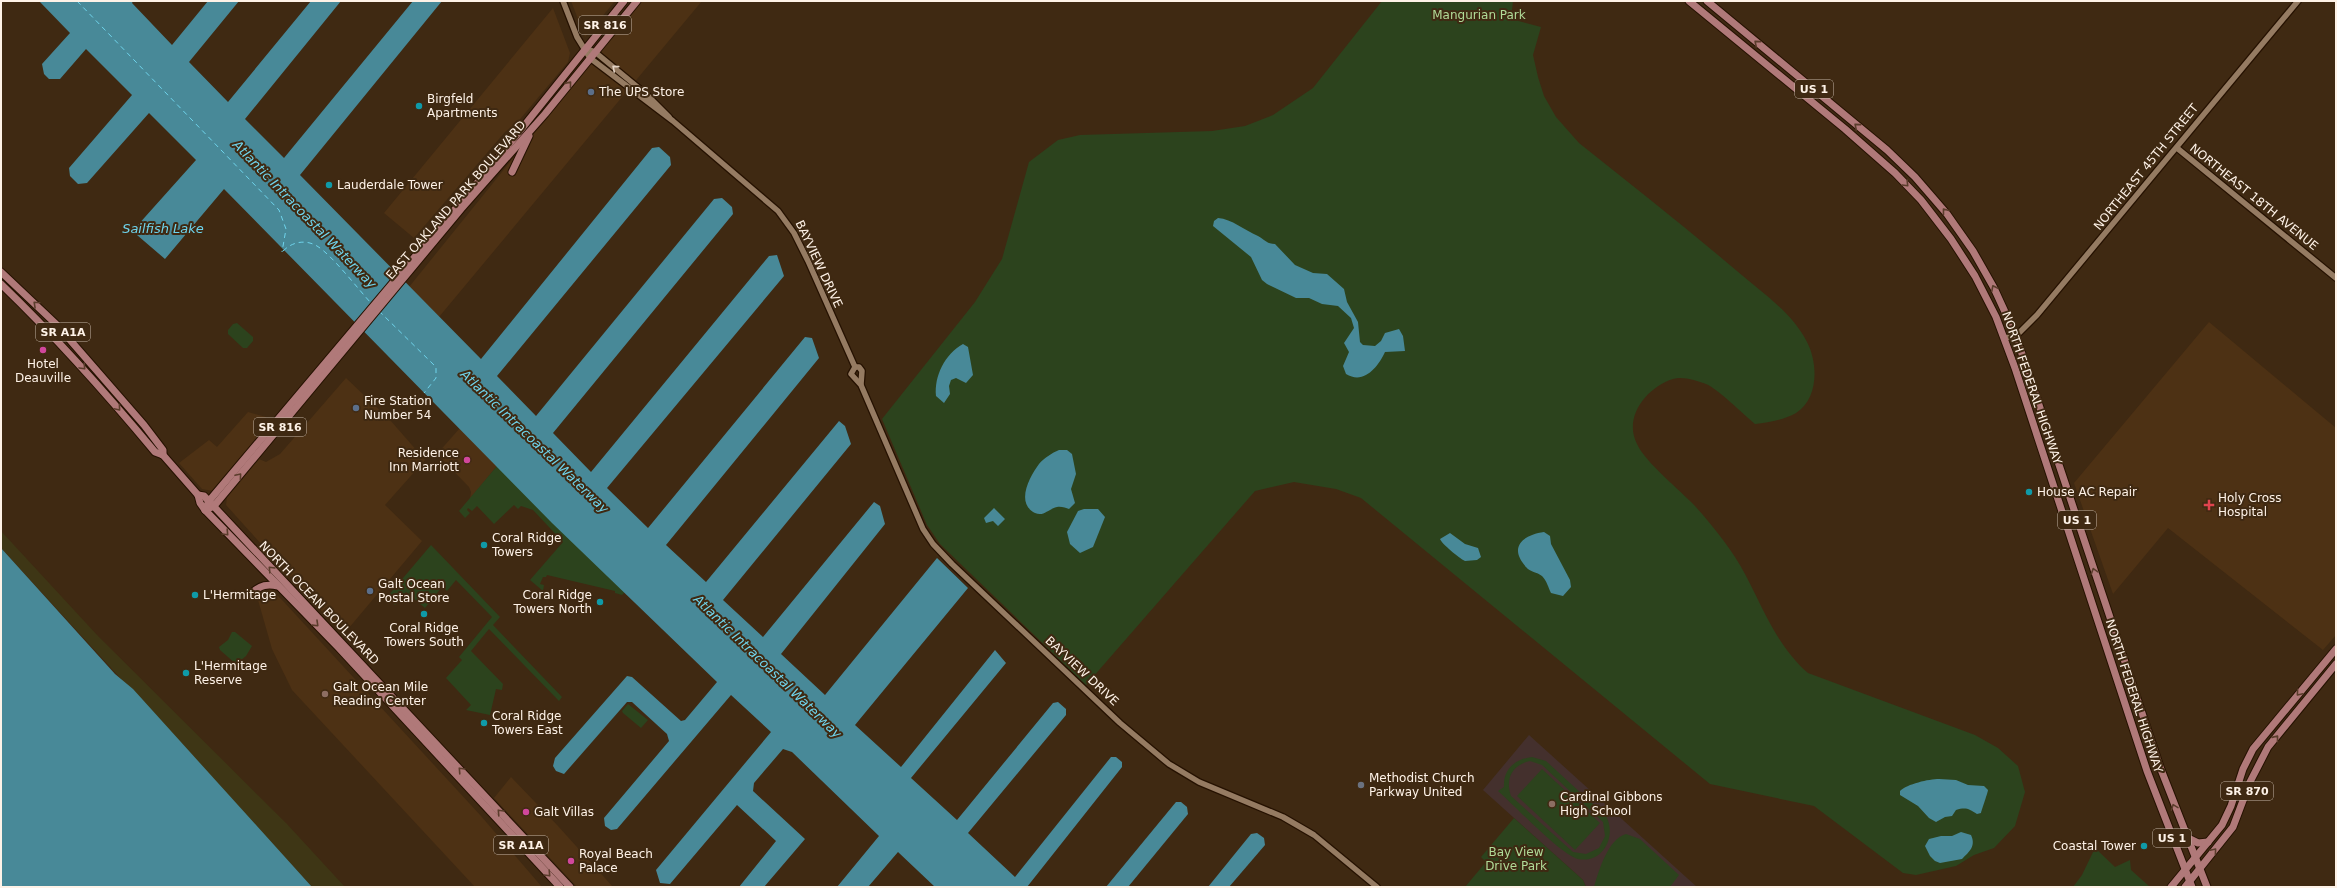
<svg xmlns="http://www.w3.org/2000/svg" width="2337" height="888" font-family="'DejaVu Sans',sans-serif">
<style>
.built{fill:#4d3114}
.education{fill:#44302d}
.green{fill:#2c431d;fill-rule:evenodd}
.sand{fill:#3e3615}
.water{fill:#488998}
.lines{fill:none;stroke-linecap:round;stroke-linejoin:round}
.ferry{stroke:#6fd4ec;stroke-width:1;stroke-dasharray:5 4;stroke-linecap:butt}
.minor-casing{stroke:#251100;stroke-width:8}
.major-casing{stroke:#251100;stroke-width:9}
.minor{stroke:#957b62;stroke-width:5.5}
.major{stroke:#b07979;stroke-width:7}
.oneway{stroke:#5b3d2c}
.oneway2{stroke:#e4d4c6}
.service-dot{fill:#5c6f8a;stroke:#3f2912;stroke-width:1.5}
.culture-dot{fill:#0f9aa8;stroke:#3f2912;stroke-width:1.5}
.hotel-dot{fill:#d1479c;stroke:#3f2912;stroke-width:1.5}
.health-dot{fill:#e0444e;stroke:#3f2912;stroke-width:1.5}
.education-dot{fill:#8d6e63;stroke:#3f2912;stroke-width:1.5}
.worship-dot{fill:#6b7280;stroke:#3f2912;stroke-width:1.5}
.labels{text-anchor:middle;stroke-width:4;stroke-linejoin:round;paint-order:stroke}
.shield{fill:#3f2912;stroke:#c5b6a7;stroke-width:1}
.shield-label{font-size:11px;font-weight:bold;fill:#fef2e7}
.park-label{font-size:12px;fill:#b0db98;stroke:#3f2912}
.poi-label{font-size:12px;fill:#fef2e7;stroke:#3f2912;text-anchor:start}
.street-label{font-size:12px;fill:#fef2e7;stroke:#3f2912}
.water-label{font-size:13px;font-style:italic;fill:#6fd4ec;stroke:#3f2912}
</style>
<rect width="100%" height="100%" fill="#3f2912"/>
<g class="built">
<path d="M571,1h44l-30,36z"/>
<path d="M640,1h62l-263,316 -30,-30z"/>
<path d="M553,8l17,45 -2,9 -52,62 -11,8 -91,106 -30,-25z"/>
<path d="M2209,322l127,106v207l-13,15 -155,-122 -55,66 -39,-111z"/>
<path d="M346,378l44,42 35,40 -40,45 37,36 -79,94 -117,-130 1,-8 32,-38 7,3 14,-8z"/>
<path d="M248,412l18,5 -3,14 -50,60 -11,-2 -23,-26 30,-23 8,7z"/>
<path d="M460,428l37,38 -27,33 1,-7 -2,-5 -32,-33z"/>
<path d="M266,588l5,1 13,13 197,214 61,71h-67l-183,-197 -20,-41 -14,-49v-5z"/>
<path d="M511,777l47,49 55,61h-36l-83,-89z"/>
</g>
<path class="education" d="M1529,735l168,152h-111l-3,-7 -100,-90z"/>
<g class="green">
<path d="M1382,1h131l-2,18 30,8 -8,28 5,22 6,19 12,21 23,26c53,42 106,84 158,128 24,21 55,41 70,71 11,21 12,56 -11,71 -12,7 -27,9 -41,11 -11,-9 -38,-36 -49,-40 -9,-3 -23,-8 -33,-5 -26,8 -50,38 -36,65 8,18 43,46 58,62 18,20 38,45 50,68 19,36 32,72 63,99l167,62 23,13 20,18 7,26 -10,34 -21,22 -20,7 -18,11 -40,9 -13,-2 -89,-67 -104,-22 -349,-286 -25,-9 -42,-7 -39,9 -169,194 -146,-141 -13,-19 -45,-106 93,-117 27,-43 27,-97 29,-22 22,-5 132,-4 33,-5 28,-11 40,-27z"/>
<path d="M237,323l16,14v4l-6,7h-4l-15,-14v-4l5,-6z"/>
<path d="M497,466l128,126 -3,3 -7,-2v-2l-68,-16 -1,2h-3l-3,7 4,1 -1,6 -13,-11 33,-38 -30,-32 -12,-4 -3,3 -4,-4 -20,19 -17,-18 -5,5 -4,-3 -1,2 3,3 -5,5 -6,-7z"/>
<path d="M431,545l69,72 -7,8 69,72 -3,4 -70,-72 -18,22 32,33 -1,6 -6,-1 -6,26 -24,-5 5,-5 -25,-27 16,-18 -3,-3 33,-40 -36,-37 -9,11 -5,-4 -17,21 -19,-16 -5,5 -3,-3 -2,2 4,4 -5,5 -8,-8z"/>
<path d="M232,632h3l17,14 -6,10 -10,8 -16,-14 -1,-3 9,-7z"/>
<path d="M628,704l20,16 -7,8 -18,-15 -1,-2z"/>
<path d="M1532,757l14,4 60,55c11,20 -3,48 -28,43 -17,-4 -64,-54 -80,-68l6,-4c-1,-18 11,-28 28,-30zM1530,761l12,4 61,57 2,14 -6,12 -13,6 -13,-2 -62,-56c-6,-17 1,-31 19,-35z"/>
<path d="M1542,769l58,54 -25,27 -58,-54z"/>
<path d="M1514,818l69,62 3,7h-121l21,-25 -5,-5z"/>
<path d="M1626,834l14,5 39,36 -9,12h-76c5,-17 14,-48 32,-53z"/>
<path d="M2095,848l20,19 15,-7 1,10 19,17h-77l9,-12z"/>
</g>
<path class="sand" d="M1,531l97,105 189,188 58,63h-33l-311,-339z"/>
<g class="water">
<path d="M39,1h94l-1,2 40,42 36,-44h31l-50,61 39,40 83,-101h30l-96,118 39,39 129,-157h29l-142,174 181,184 171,-211 7,-1 11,10 1,8 -174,211 39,40 178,-217 8,-1 10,9 1,7 -180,219 38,39 178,-216 8,-1 7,21 -177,212 41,40 157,-191 7,1 7,20 -153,187 40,37 133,-161 6,5 6,18 -128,156 40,37 111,-135 6,4 5,18 -104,130 44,41 112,-137 31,30 -113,137 46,42 94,-117 11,13 -95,115 46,42 96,-117 5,-1 8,7v6l-98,118 47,44 96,-120h5l6,5v5l-95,120h-92l-37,-35 -30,35h-31l42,-51 -87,-84 -9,-3 -29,34 -1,8 52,48 -41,48h-25l37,-46 -39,-36 -67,79 -10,-1 -4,-13 115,-138 -40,-37 -114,134 -6,1 -6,-4 -1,-8 65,-77 -2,-7 -35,-32h-5l-63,72 -8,-3 -3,-5 2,-8 72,-82 5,1 49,44 4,-1 32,-38 -165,-159 -328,-334 -59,70 -28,-24v-9l59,-66 -47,-47 -62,70 -9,1 -8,-8 -1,-8 63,-73 -46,-46 -26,30h-11l-5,-5 -2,-10 28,-31z"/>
<path d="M1218,218c14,1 26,12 40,18 7,4 9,8 17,8l20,21 18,8 14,1 17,15 3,13 11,20 2,20 3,3 12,1 6,-5 4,-8 14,-4 4,7 2,15 -20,1c-7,15 -21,33 -39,22l-3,-8 6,-14 -5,-9 10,-15 -3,-10 -13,-12 -16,-2 -13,-6h-13l-29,-14 -5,-4 -11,-23 -38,-31 1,-5z"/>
<path d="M963,344l5,3 5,28 -7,8 -10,-5 -5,2 -2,6 1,8 -6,9 -8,-7c-2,-20 9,-42 27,-52z"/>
<path d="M1059,450h8l5,4 4,20 -5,15 4,14 -6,6c-3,-1 -8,-3 -12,-2 -9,2 -13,10 -22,6 -20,-10 -5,-37 4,-49 5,-6 13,-11 20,-14z"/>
<path d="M994,508l11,11 -7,7 -5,-5 -7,2 -2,-5z"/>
<path d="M1084,509h14l7,8 -12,30 -13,6 -10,-9 -3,-12 11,-21z"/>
<path d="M1544,532l6,4 1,8 19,36 1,7 -8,9 -12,-3c-3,-6 -4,-12 -9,-17 -5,-4 -12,-4 -16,-9 -18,-20 -3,-32 18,-35z"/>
<path d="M1450,533l15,11 13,4 3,9 -4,3 -12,1c-6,-3 -23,-17 -25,-22z"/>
<path d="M1,548l114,126 18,15 179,198h-311z"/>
<path d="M1939,779l17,1 12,5 16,1 4,4c0,2 -6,19 -7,23l-4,1c-8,-5 -11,-7 -21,-4l-4,6 -7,1 -9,5 -7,-4 -11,-12 -18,-11v-4c7,-7 29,-12 39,-12z"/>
<path d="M1176,802h5l6,5 1,7 -60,73h-22z"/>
<path d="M1961,832l10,3c5,11 -1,16 -9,24l-22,4 -5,-2 -5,-5 -5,-10 4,-7 12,-3h11z"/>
<path d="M1257,833l7,5 1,7 -36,42h-21l43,-53z"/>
</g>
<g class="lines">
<g class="ferry">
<path d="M77,1l202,209 7,19 -4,23"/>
<path d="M283,251c9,-9 22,-12 34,-5 15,9 41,43 54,57"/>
<path d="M379,311l57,56v11l-12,15"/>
</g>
<defs>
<g id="minor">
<path d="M563,1l14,36 13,21 83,63 105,90 16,22 14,28 47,106"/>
<path d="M585,48l10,4 51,42 23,23"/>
<path d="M2177,148l159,130"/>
<path d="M2004,338l12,-2 21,-21 261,-314"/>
<path d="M855,367l-4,7 10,11 62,144 10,15 19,20 168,159 49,41 30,18 84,35 31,18 63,52"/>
<path d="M855,367h4l3,4 -1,13"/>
</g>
<g id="major">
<path d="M1689,1l156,128 50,44 26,27 30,39 24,37 21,41 19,51 132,403 45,116"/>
<path d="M1707,1l180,149 28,27 32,37 26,37 21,37 22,48 144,431 47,120"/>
<path d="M512,172l17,-36"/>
<path d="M1,272l56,53 87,100 19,25v5"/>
<path d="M1,284c55,53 105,109 154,168l8,3 35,40 2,8 5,7 134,138 221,239"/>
<path d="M198,495l6,1 366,391"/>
<path d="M205,510l9,-4 247,-297 84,-95 92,-113"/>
<path d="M205,510l4,-9 290,-344 125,-156"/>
<path d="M253,592c8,-7 14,-8 25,-6"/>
<path d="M2186,837l12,6 10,-1"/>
<path d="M2171,887l51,-62 9,-19 12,-37 10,-20 83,-100"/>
<path d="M2185,887l48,-60 17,-45 18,-35 68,-83"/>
</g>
</defs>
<use href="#minor" class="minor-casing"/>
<use href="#major" class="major-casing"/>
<use href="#minor" class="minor"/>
<use href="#major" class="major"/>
</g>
<defs><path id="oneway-chevron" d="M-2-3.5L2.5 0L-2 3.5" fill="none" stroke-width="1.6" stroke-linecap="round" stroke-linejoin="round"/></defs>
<g class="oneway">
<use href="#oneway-chevron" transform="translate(1757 43) rotate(-140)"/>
<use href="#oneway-chevron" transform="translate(569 84) rotate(-51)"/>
<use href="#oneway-chevron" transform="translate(1857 126) rotate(-140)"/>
<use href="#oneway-chevron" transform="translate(1906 184) rotate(46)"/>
<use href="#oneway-chevron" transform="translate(1945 211) rotate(-128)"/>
<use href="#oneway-chevron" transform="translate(1994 288) rotate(-117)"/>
<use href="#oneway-chevron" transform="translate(36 304) rotate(-137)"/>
<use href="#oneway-chevron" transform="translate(83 367) rotate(47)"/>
<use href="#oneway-chevron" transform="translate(118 408) rotate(50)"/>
<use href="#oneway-chevron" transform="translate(239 476) rotate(-50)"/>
<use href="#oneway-chevron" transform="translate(226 533) rotate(47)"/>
<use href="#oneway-chevron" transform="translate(271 569) rotate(-134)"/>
<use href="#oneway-chevron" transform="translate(2094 571) rotate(-108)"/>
<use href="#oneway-chevron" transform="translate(316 624) rotate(44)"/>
<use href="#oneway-chevron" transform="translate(2299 693) rotate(130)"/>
<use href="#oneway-chevron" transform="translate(2276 738) rotate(-51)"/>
<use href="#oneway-chevron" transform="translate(461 770) rotate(-133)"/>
<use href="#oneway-chevron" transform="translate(2174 807) rotate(-111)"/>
<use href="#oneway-chevron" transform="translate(500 812) rotate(-133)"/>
<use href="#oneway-chevron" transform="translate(2214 851) rotate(-50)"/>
<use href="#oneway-chevron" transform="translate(548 874) rotate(47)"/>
</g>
<use class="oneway2" href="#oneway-chevron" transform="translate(615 68) rotate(-140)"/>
<g class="service-dot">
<circle cx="591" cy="92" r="4"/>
<circle cx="356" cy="408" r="4"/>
<circle cx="370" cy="591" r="4"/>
</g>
<g class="culture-dot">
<circle cx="419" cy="106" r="4"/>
<circle cx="329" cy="185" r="4"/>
<circle cx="2029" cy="492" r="4"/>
<circle cx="484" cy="545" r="4"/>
<circle cx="195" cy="595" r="4"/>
<circle cx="600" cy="602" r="4"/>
<circle cx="424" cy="614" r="4"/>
<circle cx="186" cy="673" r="4"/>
<circle cx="484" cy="723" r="4"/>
<circle cx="2144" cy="846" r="4"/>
</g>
<g class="hotel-dot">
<circle cx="43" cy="350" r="4"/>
<circle cx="467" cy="460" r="4"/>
<circle cx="526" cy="812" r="4"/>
<circle cx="571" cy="861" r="4"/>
</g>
<path class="health-dot" d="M2207 499h4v4h4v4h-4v4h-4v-4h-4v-4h4z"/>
<g class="education-dot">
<circle cx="325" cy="694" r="4"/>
<circle cx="1552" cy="804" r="4"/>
</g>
<circle class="worship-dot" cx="1361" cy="785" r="4"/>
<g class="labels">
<g class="shield">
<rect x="579" y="16" width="52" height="18" rx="3"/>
<rect x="1795" y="80" width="38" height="18" rx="3"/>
<rect x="36" y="323" width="54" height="18" rx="3"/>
<rect x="254" y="418" width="52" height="18" rx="3"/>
<rect x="2058" y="511" width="38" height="18" rx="3"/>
<rect x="2221" y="782" width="52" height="18" rx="3"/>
<rect x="2153" y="829" width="38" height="18" rx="3"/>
<rect x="494" y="836" width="54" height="18" rx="3"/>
</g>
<g class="shield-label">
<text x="605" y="29">SR 816</text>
<text x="1814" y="93">US 1</text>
<text x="63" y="336">SR A1A</text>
<text x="280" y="431">SR 816</text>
<text x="2077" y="524">US 1</text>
<text x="2247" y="795">SR 870</text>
<text x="2172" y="842">US 1</text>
<text x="521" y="849">SR A1A</text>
</g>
<g class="park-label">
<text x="1479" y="19">Mangurian Park</text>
<text x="1516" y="856">Bay View<tspan x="1516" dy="14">Drive Park</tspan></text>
</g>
<g class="poi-label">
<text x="599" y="96">The UPS Store</text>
<text x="427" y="103">Birgfeld<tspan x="427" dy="14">Apartments</tspan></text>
<text x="337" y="189">Lauderdale Tower</text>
<text x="43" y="368" text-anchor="middle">Hotel<tspan x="43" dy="14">Deauville</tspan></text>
<text x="364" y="405">Fire Station<tspan x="364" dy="14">Number 54</tspan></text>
<text x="459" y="457" text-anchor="end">Residence<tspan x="459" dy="14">Inn Marriott</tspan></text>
<text x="2037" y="496">House AC Repair</text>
<text x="2218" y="502">Holy Cross<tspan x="2218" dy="14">Hospital</tspan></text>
<text x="492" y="542">Coral Ridge<tspan x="492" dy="14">Towers</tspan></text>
<text x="378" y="588">Galt Ocean<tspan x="378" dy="14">Postal Store</tspan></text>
<text x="203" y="599">L'Hermitage</text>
<text x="592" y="599" text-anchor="end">Coral Ridge<tspan x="592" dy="14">Towers North</tspan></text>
<text x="424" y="632" text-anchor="middle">Coral Ridge<tspan x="424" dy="14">Towers South</tspan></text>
<text x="194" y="670">L'Hermitage<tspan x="194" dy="14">Reserve</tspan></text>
<text x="333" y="691">Galt Ocean Mile<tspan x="333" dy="14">Reading Center</tspan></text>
<text x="492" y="720">Coral Ridge<tspan x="492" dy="14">Towers East</tspan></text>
<text x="1369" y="782">Methodist Church<tspan x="1369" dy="14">Parkway United</tspan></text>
<text x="1560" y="801">Cardinal Gibbons<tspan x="1560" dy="14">High School</tspan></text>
<text x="534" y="816">Galt Villas</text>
<text x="2136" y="850" text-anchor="end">Coastal Tower</text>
<text x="579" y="858">Royal Beach<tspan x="579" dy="14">Palace</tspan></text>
</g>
<g class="street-label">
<text transform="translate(2146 167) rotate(-51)" y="4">NORTHEAST 45TH STREET</text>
<text transform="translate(2254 197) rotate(39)" y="4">NORTHEAST 18TH AVENUE</text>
<text transform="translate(456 200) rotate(-49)" y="4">EAST OAKLAND PARK BOULEVARD</text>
<text transform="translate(819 264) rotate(65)" y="4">BAYVIEW DRIVE</text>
<text transform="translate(2032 388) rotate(71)" y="4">NORTH FEDERAL HIGHWAY</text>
<text transform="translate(319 603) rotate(46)" y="4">NORTH OCEAN BOULEVARD</text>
<text transform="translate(1082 671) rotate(43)" y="4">BAYVIEW DRIVE</text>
<text transform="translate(2134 696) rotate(72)" y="4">NORTH FEDERAL HIGHWAY</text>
</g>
<g class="water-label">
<text transform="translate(305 214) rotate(46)" y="5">Atlantic Intracoastal Waterway</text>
<text x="163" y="233">Sailfish Lake</text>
<text transform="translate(535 441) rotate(44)" y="5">Atlantic Intracoastal Waterway</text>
<text transform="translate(768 666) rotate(44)" y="5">Atlantic Intracoastal Waterway</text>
</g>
</g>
<rect width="2337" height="888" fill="none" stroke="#fef2e7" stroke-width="4"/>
</svg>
